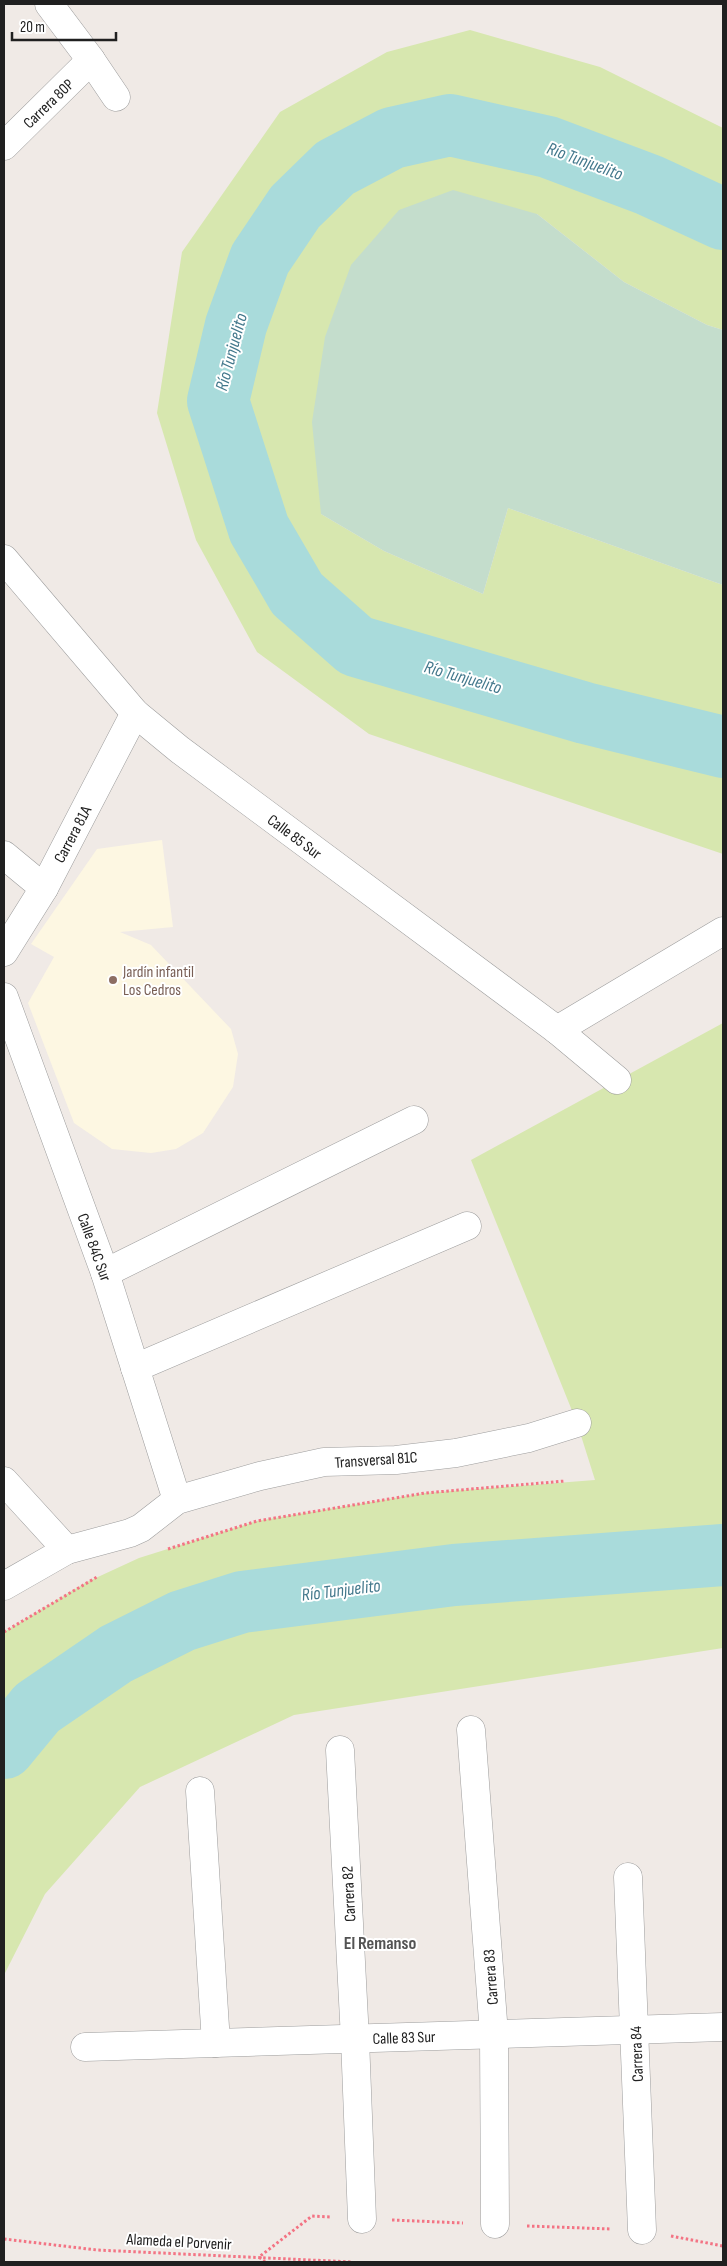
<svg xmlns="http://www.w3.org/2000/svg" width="727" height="2266" font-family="'Sofia Sans Condensed',sans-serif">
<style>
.education{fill:#fdf7e2}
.grass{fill:#d7e7af}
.wetland{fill:#c4ddcc}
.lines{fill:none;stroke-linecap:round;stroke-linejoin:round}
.river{stroke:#a9dbdb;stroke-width:62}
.minor-casing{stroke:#9d9d9d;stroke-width:29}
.path{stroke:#f37484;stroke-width:3;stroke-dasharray:2.5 2.5;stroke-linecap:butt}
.minor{stroke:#fff;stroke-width:28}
.education-dot{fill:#8d6e63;stroke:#fff;stroke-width:2}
.labels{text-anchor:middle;stroke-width:4;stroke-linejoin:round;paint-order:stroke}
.street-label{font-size:16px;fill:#202020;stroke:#fff}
.education-label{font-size:16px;fill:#785e54;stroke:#fff;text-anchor:start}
.water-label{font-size:18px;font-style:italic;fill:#43788c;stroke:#fff}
.neighbourhood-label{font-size:18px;font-weight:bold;fill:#535353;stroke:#fff}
</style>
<rect width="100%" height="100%" fill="#f0eae6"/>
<path class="education" d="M162,840l11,87 -53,5 31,13 80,84 7,25 -5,33 -30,46 -27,16 -25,4 -39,-4 -38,-26 -46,-120 26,-46 -23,-13 66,-95z"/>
<g class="grass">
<path d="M470,30l130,37 123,61v202l-16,-5 -83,-43 -87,-68 -216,300 63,37 99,43 25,-86 215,77v269l-354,-120 -112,-82 -61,-112 -39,-127 25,-161 98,-140 107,-60z"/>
<path d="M723,1023v625l-429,67 -154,72 -95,107 -41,81v-343l83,-50 52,-24 118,-37 168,-28 170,-13 -18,-57 -106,-263z"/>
</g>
<path class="wetland" d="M453,190l84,24 87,68 83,43 16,5v255l-215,-77 -25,86 -99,-43 -63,-37 -9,-92 13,-85 26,-72 48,-55z"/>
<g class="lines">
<g class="river">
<path d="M723,219l-74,-34 -101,-38 -98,-22 -58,13 -57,30 -40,39 -35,52 -24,66 -18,76 41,128 38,65 59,52 229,67 138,34"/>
<path d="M4,1748l33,-40 79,-54 66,-33 60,-19 212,-27 269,-20"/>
</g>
<defs>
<g id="minor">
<path d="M49,4l42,56 25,37"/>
<path d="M4,146l87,-86"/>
<path d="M4,559l131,154 45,37 377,280 60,50"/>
<path d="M4,855l40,33"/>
<path d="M4,952l40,-64 91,-175"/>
<path d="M4,997l101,276 72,227"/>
<path d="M557,1030l166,-99"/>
<path d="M105,1273l309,-153"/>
<path d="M135,1368l332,-142"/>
<path d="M4,1481l63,69"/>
<path d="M4,1586l63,-36 63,-17 11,-5 36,-28 83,-24 64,-14 72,-2 60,-7 73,-15 48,-15"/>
<path d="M471,1730l23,304 1,190"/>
<path d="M340,1750l15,289 7,180"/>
<path d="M200,1791l16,252"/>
<path d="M628,1877l14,353"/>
<path d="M85,2047l638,-20"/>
</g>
</defs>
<use href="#minor" class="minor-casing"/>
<g class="path">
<path d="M168,1549l89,-28 168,-28 140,-12"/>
<path d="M4,1632l93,-55"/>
<path d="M392,2220l71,3"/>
<path d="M527,2226l84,3"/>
<path d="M671,2236l52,10"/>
<path d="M4,2239l93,11 256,12"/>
<path d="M265,2262l-6,-5 53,-41 19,1"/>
</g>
<use href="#minor" class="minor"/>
</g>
<circle class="education-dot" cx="113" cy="980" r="5"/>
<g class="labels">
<g class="street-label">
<text transform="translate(48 103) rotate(-44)" y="6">Carrera 80P</text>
<text transform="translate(72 834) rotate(-62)" y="6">Carrera 81A</text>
<text transform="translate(295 836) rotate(37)" y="6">Calle 85 Sur</text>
<text transform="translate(95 1247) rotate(70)" y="6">Calle 84C Sur</text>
<text transform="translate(376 1459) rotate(-4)" y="6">Transversal 81C</text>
<text transform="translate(348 1894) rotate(-93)" y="6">Carrera 82</text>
<text transform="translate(490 1977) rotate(-94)" y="6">Carrera 83</text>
<text transform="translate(404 2037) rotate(-2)" y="6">Calle 83 Sur</text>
<text transform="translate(636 2054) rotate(-92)" y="6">Carrera 84</text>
<text transform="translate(179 2241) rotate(3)" y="6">Alameda el Porvenir</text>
</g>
<g class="education-label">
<text x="123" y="977">Jardín infantil<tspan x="123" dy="18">Los Cedros</tspan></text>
</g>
<g class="water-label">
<text transform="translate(585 161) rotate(20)" y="6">Río Tunjuelito</text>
<text transform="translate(231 352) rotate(-75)" y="6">Río Tunjuelito</text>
<text transform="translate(463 677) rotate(16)" y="6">Río Tunjuelito</text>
<text transform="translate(341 1590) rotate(-7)" y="6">Río Tunjuelito</text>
</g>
<g class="neighbourhood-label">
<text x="380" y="1949">El Remanso</text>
</g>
</g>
<rect width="727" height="2266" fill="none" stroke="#202020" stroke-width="10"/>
<path d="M12 32v8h104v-8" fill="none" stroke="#202020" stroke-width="2.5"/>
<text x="20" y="32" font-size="15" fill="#202020" stroke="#ffffff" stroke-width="4" paint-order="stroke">20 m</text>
</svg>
